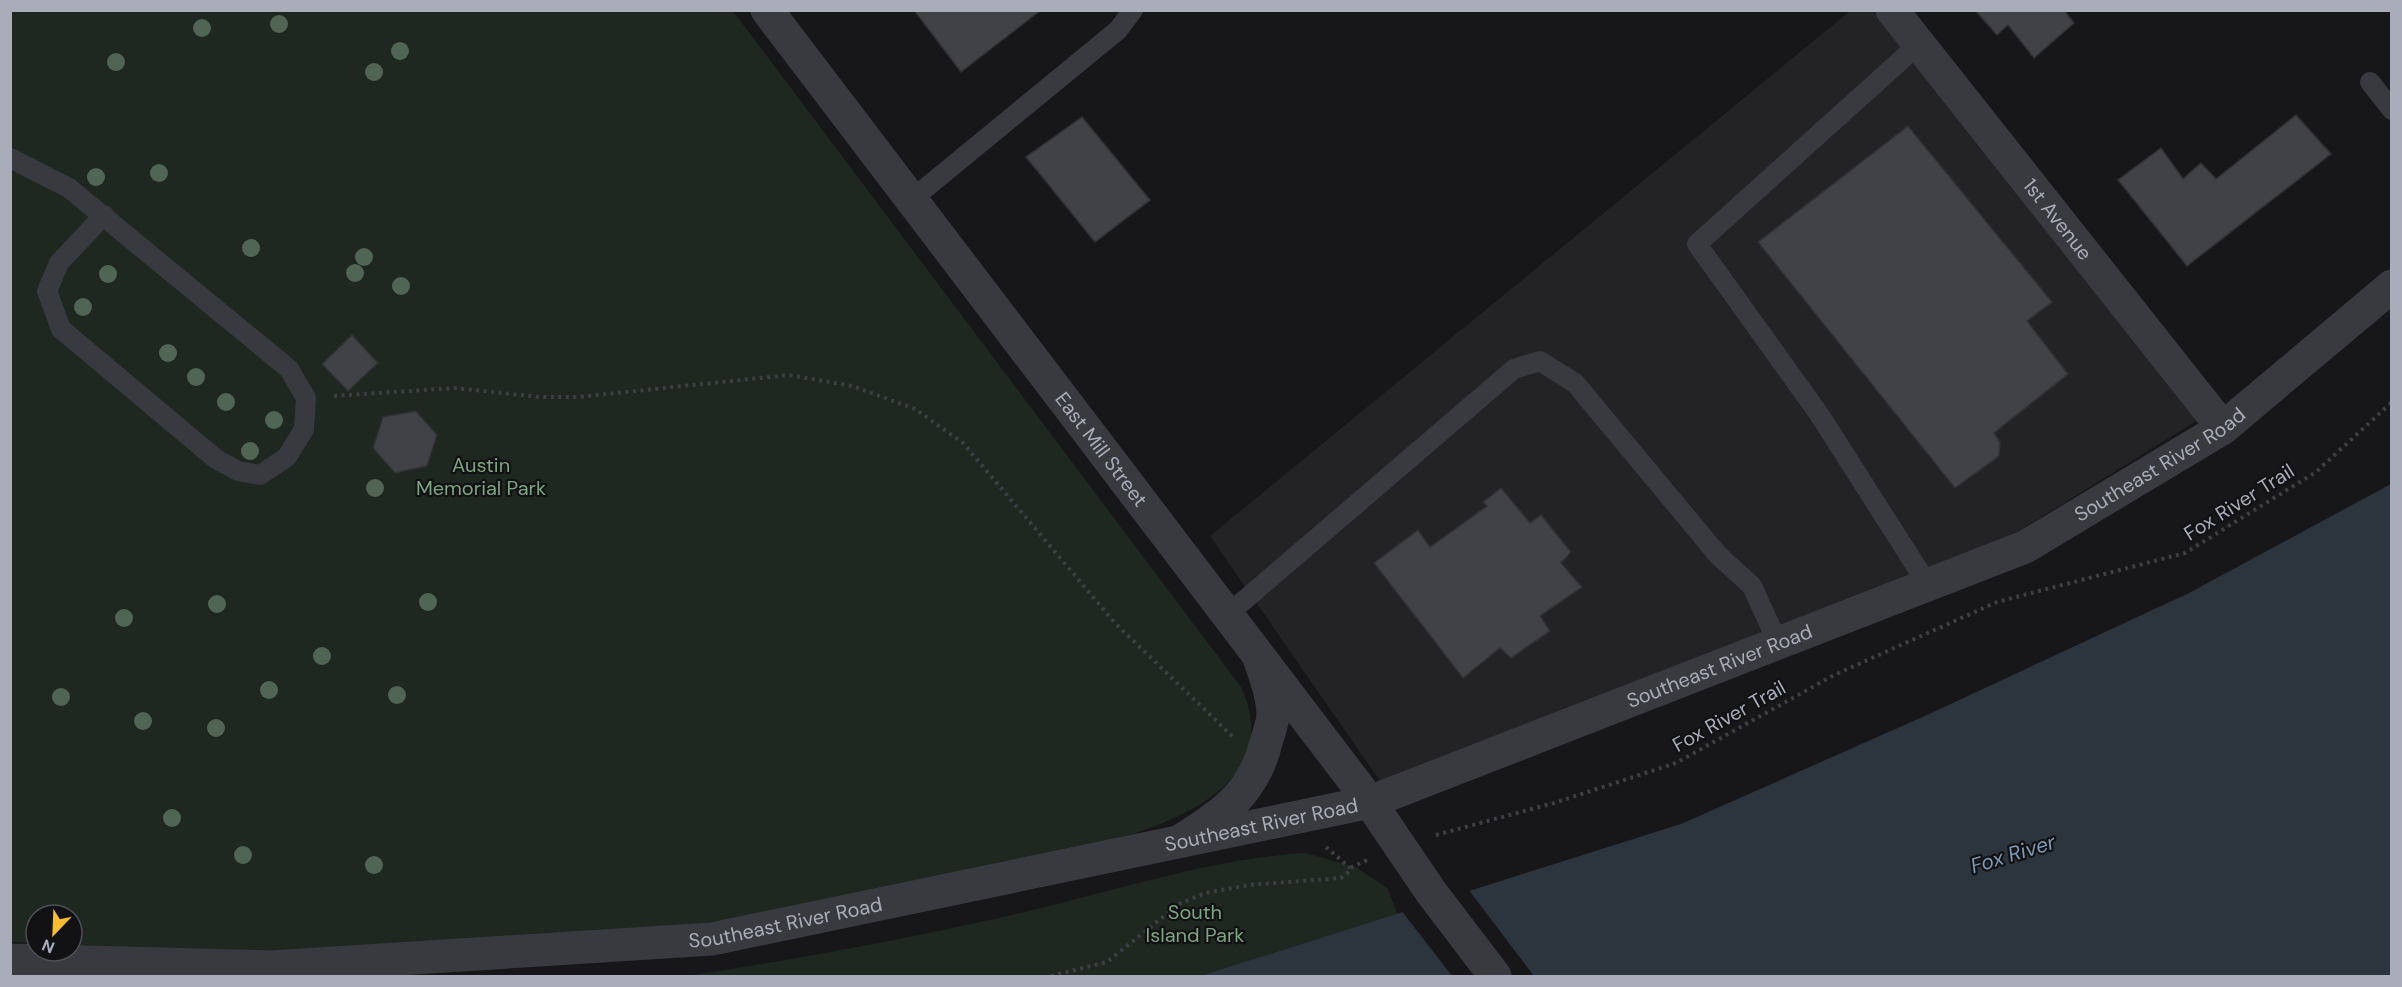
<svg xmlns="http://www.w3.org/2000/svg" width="2402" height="987" font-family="'DM Sans',sans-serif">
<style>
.built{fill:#232326}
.green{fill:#1e2720}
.water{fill:#2c353e}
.pier{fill:#171719}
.building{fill:#414246;stroke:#313135;stroke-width:1.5}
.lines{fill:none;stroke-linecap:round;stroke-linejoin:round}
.path{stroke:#3d3f45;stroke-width:4;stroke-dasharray:3 4.5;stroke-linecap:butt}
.service{stroke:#393a40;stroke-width:20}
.minor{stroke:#393a40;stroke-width:33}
.tertiary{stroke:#393a40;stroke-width:33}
.tree{fill:#506553}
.labels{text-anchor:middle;stroke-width:4.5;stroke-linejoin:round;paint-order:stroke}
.street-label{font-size:20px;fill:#a8adb9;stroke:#121214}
.park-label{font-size:20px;fill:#7ea582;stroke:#121214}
.water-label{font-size:21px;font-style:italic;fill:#7e9ab6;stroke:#121214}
</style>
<rect width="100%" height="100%" fill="#171719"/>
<path class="built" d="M1850,11h24l324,409 -197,122 -621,239 -170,-245z"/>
<g class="green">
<path d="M10,11h723l508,676c62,134 -175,164 -258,182 -91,19 -182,39 -273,53 -96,14 -193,19 -289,24 -48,2 -95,6 -142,6 -69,1 -138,-4 -207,-7v-30h-36v28l-25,-1z"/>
<path d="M1305,853l51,14 31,21 11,26 -198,62h-514c114,-17 227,-38 339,-64 93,-22 184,-53 280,-59z"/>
</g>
<path class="water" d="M2391,484v492h-1191l481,-152 246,-109 262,-122z"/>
<path class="pier" d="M1468,889l66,87h-82l-51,-66z"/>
<g class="building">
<path d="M914,10h127l-80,62z"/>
<path d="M1975,10h89l10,13 -40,35 -26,-33 -11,10z"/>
<path d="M2296,115l35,39 -144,112 -69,-86 43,-32 22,31 18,-16 15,16z"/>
<path d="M1082,117l68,83 -55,42 -69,-85z"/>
<path d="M1908,126l144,176 -25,19 41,53 -74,59 6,9 -1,14 -44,32 -197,-246z"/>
<path d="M352,335l26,28 -30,28 -26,-27z"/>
<path d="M416,411l21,24 -10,31 -32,7 -22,-25 10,-31z"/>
<path d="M1501,488l29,35 11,-8 30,37 -10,11 21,24 -42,29 10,15 -39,27 -11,-10 -37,30 -89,-115 44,-33 12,17 57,-41 -4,-4z"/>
</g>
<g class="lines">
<g class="path">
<path d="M334,396l121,-8 85,9h38l211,-22 63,11 63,23 48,34 152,180 117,113"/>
<path d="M1436,835l118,-32 122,-40 158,-88 163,-73 188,-49 131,-81 76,-70"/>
<path d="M1326,847l24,21"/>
<path d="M1051,976l56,-14 72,-58 26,-11 44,-8 92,-7 6,-4 3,-6 17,-8"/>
</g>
<g class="service">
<path d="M1919,44l-222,200 122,170 109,171"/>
<path d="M2370,82l22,28"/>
<path d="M10,158l59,30 220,181 17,29 -2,31 -17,28 -27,18 -22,-4 -22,-12 -155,-130 -14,-38 12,-28 45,-48"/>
<path d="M911,200l207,-170 15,-20"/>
<path d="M1227,615l287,-246 26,-8 35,22 143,172 34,31 26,57"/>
</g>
<g class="minor">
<path id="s1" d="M1892,10l331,418"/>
<path d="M1180,841c42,-26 73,-47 86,-98 2,-8 6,-18 7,-27 0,-20 -8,-40 -14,-58"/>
</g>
<g class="tertiary">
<path id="s2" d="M767,10l603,792 61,90 64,84"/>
<path id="s3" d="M10,960l262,7 440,-28 658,-137 655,-255 198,-119 169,-142"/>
</g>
</g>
<g class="tree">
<circle cx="279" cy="24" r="9"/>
<circle cx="202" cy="28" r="9"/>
<circle cx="400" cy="51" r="9"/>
<circle cx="116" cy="62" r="9"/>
<circle cx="374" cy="72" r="9"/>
<circle cx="159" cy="173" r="9"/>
<circle cx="96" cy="177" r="9"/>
<circle cx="251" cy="248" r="9"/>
<circle cx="364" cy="257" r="9"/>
<circle cx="355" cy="273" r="9"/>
<circle cx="108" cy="274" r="9"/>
<circle cx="401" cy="286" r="9"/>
<circle cx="83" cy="307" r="9"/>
<circle cx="168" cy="353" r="9"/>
<circle cx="196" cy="377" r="9"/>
<circle cx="226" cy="402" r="9"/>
<circle cx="274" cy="420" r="9"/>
<circle cx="250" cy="451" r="9"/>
<circle cx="375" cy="488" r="9"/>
<circle cx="428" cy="602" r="9"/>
<circle cx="217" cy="604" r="9"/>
<circle cx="124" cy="618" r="9"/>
<circle cx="322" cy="656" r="9"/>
<circle cx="269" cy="690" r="9"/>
<circle cx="397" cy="695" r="9"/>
<circle cx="61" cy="697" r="9"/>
<circle cx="143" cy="721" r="9"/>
<circle cx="216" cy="728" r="9"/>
<circle cx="172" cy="818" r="9"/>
<circle cx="243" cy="855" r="9"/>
<circle cx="374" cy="865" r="9"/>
</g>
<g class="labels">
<g class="street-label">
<text dy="7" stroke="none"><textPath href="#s1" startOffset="267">1st Avenue</textPath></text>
<text dy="7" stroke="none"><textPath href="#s2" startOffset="552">East Mill Street</textPath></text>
<text dy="7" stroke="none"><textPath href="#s3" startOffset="2236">Southeast River Road</textPath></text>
<text transform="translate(2239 502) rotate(-32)" y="7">Fox River Trail</text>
<text dy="7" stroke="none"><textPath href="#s3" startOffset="1750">Southeast River Road</textPath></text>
<text transform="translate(1729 716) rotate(-29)" y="7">Fox River Trail</text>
<text dy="7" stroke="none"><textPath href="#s3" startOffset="1264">Southeast River Road</textPath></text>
<text dy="7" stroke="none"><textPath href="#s3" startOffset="778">Southeast River Road</textPath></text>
</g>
<g class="park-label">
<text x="481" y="472">Austin<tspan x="481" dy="23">Memorial Park</tspan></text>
<text x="1195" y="919">South<tspan x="1195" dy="23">Island Park</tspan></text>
</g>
<g class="water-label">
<text transform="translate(2013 854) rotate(-17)" y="7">Fox River</text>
</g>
</g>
<rect width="2402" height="987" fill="none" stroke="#a8adb9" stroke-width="24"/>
<g transform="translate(54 933) rotate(203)"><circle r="28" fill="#121214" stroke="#4e5056" stroke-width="1.5"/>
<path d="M0-4.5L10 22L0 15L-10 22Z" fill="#fbbc2d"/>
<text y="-9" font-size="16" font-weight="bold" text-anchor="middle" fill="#a8adb9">N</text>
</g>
</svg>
